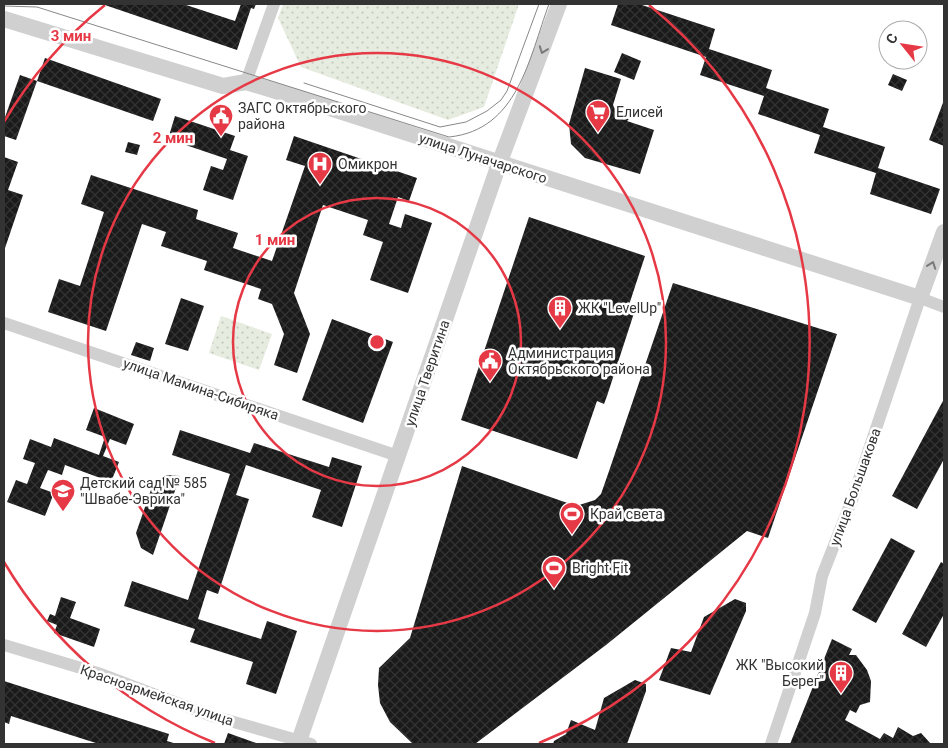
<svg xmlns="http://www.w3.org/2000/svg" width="948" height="748" font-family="Roboto,sans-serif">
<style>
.park{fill:url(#park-dots)}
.building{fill:url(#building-cross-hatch)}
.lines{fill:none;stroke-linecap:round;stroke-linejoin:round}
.minor{stroke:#d0d0d0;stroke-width:12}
.tertiary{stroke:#d0d0d0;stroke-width:16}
.tram{stroke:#888;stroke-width:1}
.oneway{stroke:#7a7a7a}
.ring{fill:none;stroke:#e63946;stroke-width:2.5}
.labels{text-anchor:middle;stroke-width:5;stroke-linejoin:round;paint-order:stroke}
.poi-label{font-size:14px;fill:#333;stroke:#fff;text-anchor:start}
.street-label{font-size:14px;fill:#333;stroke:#fff}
.centre{fill:#e63946;stroke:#fff;stroke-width:2.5}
.ring-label{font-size:15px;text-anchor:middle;font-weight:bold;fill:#e63946;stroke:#fff;stroke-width:5;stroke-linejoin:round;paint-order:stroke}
</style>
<defs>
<pattern id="park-dots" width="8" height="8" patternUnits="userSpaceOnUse" patternTransform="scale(1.25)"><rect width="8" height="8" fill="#e6ecdf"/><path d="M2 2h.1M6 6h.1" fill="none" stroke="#c6cbc0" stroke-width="1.8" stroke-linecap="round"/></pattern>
<pattern id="building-cross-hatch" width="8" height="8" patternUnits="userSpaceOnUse" patternTransform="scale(1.25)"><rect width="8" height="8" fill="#1a1a1a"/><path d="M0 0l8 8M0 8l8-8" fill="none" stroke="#333"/></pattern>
</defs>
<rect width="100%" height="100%" fill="#fff"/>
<g class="park">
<path d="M283,4h236l-35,103 -36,13 -147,-53 -23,-49z"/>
<path d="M221,316l51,18 -13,36 -50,-17z"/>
</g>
<g class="building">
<path d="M102,4h81l52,17 6,-17h15l-2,5 -3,-1 -14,42z"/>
<path d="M618,4h21l76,25 -6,20 63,21 -6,18 63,21 -6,18 62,20 -7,21 62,21 -9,25 -61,-20 6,-21 -62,-20 6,-18 -62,-21 6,-18 -64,-21 6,-18 -95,-32z"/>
<path d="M622,53l19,8 -7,19 -20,-8z"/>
<path d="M45,58l116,41 -8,22 -116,-40z"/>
<path d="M585,68l36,11 -8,26 2,4 5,-4 10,13 -3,3 27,9 -14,44 -55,-16 -14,-14 -2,-20z"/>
<path d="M893,74l14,6 -5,11 -14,-6z"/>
<path d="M20,75l17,6 -21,59 -12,-4v-16z"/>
<path d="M944,100v46l-15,-6z"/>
<path d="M175,116l60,20 -5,14 18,6 -15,44 -30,-10 8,-24 12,4 4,-11 -59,-20z"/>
<path d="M294,136l123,42 -8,23 -11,-4 -9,27 12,4 4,-14 27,9 -24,70 -38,-13 13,-38 -20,-7 5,-15 -45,-15 -29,88 16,41 -13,39 -23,-8 10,-31 -12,-30 -14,-5 3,-10 -57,-19 3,-9 -46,-15 5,-14 -24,-8 -36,107 -58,-19 11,-33 21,7 24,-74 -23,-8 10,-29 107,35 -2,9 42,14 -5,15 39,13 33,-95 -19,-6z"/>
<path d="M128,142l12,3 -3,10 -12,-3z"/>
<path d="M4,157l14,5 -10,28 15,5 -19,56z"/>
<path d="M529,217l116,39 -16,49 7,2 -29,89 -3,8 -7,-3 -20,58 -116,-39z"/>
<path d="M673,283l164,51 -69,204 -21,-7 -141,114 -131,99h-62l-23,-22 -10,-19 -2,-18 1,-17 31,-30 52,-172 114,40 19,-6 6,-6 7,-20z"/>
<path d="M181,298l23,8 -16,45 -23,-7z"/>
<path d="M332,319l61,23 -30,81 -61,-23z"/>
<path d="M136,342l18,6 -4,13 -19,-6z"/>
<path d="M944,399v60l-27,50 -25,-13z"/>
<path d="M94,408l40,16 -8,21 -16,-6 -7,17 16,6 -8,20 -46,-17 -3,10 -14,-5 -8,18 14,5 -9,23 -38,-14 9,-22 11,4 8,-21 -12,-4 7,-20 21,8 3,-9 45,17 6,-18 -19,-7z"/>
<path d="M180,430l70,23 4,-10 75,24 3,-10 30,9 -20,61 -30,-10 9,-27 -75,-25 -10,30 13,4 -31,95 -11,-4 -9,29 63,20 6,-18 30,10 -21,63 -30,-10 7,-22 -63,-20 5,-13 -71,-23 8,-25 56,19 42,-126 -58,-19z"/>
<path d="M167,475l13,1 -27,79 -12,-7 -5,-15 17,-49z"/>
<path d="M891,538l24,13 -39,72 -24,-13z"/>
<path d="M941,562l3,2v50l-18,33 -24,-13z"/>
<path d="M61,597l15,5 -6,16 30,11 -6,18 -40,-14 3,-8 -10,-4 3,-7 5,2z"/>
<path d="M735,599l11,4v8l-36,84 -51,-15 12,-32 20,4 13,-35z"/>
<path d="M832,639l20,10 -3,6h7l11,15 4,11 -1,21 -10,3 -4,8 -6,-3 -5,10 35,19 4,-6 9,5 5,-11 15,9 8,-3 10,11h-141z"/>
<path d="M635,680l11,4v7l-19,53h-74l1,-3 12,-7 5,-14 24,10 9,-32z"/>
<path d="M4,681l165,53 -2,7 10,3h-78l-88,-28 -2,8 -5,-2z"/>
<path d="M228,733l31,11h-35z"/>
</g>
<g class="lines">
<g class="minor">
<path d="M246,82l28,-78"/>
<path d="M4,323l394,133"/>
<path d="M4,645l97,29 108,41 102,29"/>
<path d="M771,744l44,-131 7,-37 31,-79 67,-199 24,9"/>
</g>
<g class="tertiary">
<path d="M4,19l219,67 23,-4 56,17 618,199 24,-66"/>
<path d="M298,744l201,-580 60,-160"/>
</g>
<g class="tram">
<path d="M4,6l33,1 412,130c69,-7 80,-79 100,-133"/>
<path d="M304,83l136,44 26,-5 21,-11 14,-11 6,-9 32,-87"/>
</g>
</g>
<defs><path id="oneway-chevron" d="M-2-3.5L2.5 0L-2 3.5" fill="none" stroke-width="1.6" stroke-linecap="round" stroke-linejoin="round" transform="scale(1.25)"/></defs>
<g class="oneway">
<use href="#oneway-chevron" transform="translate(543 50) rotate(110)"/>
<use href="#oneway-chevron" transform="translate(932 265) rotate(-70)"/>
</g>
<g class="ring">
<circle cx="377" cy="342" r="144"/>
<circle cx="377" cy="342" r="289"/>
<path d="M215 743A433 433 0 0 1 4 562M4 122A433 433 0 0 1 105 5M649 5A433 433 0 0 1 539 743"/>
</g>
<defs>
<symbol id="supermarket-pin" viewBox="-11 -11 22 30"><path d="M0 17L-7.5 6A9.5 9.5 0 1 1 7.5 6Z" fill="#e63946" stroke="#fff"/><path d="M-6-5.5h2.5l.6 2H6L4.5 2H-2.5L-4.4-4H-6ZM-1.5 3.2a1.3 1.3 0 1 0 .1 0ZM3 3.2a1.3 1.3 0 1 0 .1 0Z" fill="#fff"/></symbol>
<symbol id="civic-pin" viewBox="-11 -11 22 30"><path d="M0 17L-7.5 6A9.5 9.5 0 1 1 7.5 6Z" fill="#e63946" stroke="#fff"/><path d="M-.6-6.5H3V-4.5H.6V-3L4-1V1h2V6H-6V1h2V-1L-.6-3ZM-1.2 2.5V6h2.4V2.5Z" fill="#fff"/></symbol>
<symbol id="hospital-pin" viewBox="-11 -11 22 30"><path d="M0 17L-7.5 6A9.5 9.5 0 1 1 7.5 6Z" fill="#e63946" stroke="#fff"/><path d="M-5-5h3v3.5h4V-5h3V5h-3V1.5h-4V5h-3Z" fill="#fff"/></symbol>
<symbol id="building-pin" viewBox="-11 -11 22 30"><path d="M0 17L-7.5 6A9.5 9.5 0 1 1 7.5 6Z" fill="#e63946" stroke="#fff"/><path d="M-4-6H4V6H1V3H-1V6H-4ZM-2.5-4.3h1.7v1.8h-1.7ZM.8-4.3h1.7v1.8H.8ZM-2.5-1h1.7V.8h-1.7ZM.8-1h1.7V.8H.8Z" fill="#fff"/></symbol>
<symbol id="school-pin" viewBox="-11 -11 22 30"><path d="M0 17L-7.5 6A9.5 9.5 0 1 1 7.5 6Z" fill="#e63946" stroke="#fff"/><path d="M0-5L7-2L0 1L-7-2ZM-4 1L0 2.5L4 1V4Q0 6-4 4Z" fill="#fff"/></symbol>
<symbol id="stadium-pin" viewBox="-11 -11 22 30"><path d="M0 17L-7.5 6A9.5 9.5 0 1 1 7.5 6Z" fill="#e63946" stroke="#fff"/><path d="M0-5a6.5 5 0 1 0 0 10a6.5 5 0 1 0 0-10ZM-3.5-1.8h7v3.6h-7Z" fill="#fff"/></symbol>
</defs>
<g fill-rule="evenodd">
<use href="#supermarket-pin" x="584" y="98" width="28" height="38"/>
<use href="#civic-pin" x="207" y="102" width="28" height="38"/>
<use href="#hospital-pin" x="306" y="150" width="28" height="38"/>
<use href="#building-pin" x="546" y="294" width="28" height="38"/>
<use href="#civic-pin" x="476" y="347" width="28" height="38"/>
<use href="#school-pin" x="49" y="477" width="28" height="38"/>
<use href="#stadium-pin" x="558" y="500" width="28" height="38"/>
<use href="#stadium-pin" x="540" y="554" width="28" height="38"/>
<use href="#building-pin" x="827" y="659" width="28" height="38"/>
</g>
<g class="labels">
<g class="poi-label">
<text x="238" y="113">ЗАГС Октябрьского<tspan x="238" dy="16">района</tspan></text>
<text x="616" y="117">Елисей</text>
<text x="338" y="169">Омикрон</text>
<text x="578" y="313">ЖК "LevelUp"</text>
<text x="508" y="358">Администрация<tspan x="508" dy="16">Октябрьского района</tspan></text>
<text x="80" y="488">Детский сад № 585<tspan x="80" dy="16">"Швабе-Эврика"</tspan></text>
<text x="590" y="519">Край света</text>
<text x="572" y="573">Bright Fit</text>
<text x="824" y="670" text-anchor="end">ЖК "Высокий<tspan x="824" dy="16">Берег"</tspan></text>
</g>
<g class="street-label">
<text transform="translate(483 158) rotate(18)" y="5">улица Луначарского</text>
<text transform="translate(427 373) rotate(-71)" y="5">улица Тверитина</text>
<text transform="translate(201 389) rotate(19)" y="5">улица Мамина-Сибиряка</text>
<text transform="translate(855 487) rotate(-70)" y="5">улица Большакова</text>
<text transform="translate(157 695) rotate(19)" y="5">Красноармейская улица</text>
</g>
</g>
<circle cx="377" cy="342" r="8" class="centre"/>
<g class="ring-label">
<text x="71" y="41">3 мин</text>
<text x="173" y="143">2 мин</text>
<text x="275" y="245">1 мин</text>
</g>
<rect width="948" height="748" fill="none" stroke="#333333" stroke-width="10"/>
<g transform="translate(903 45) rotate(300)"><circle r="24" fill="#ffffff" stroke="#adadad"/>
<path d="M0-4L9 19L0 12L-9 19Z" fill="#e63946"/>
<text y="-8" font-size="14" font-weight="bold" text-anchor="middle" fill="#333333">С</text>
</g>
</svg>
